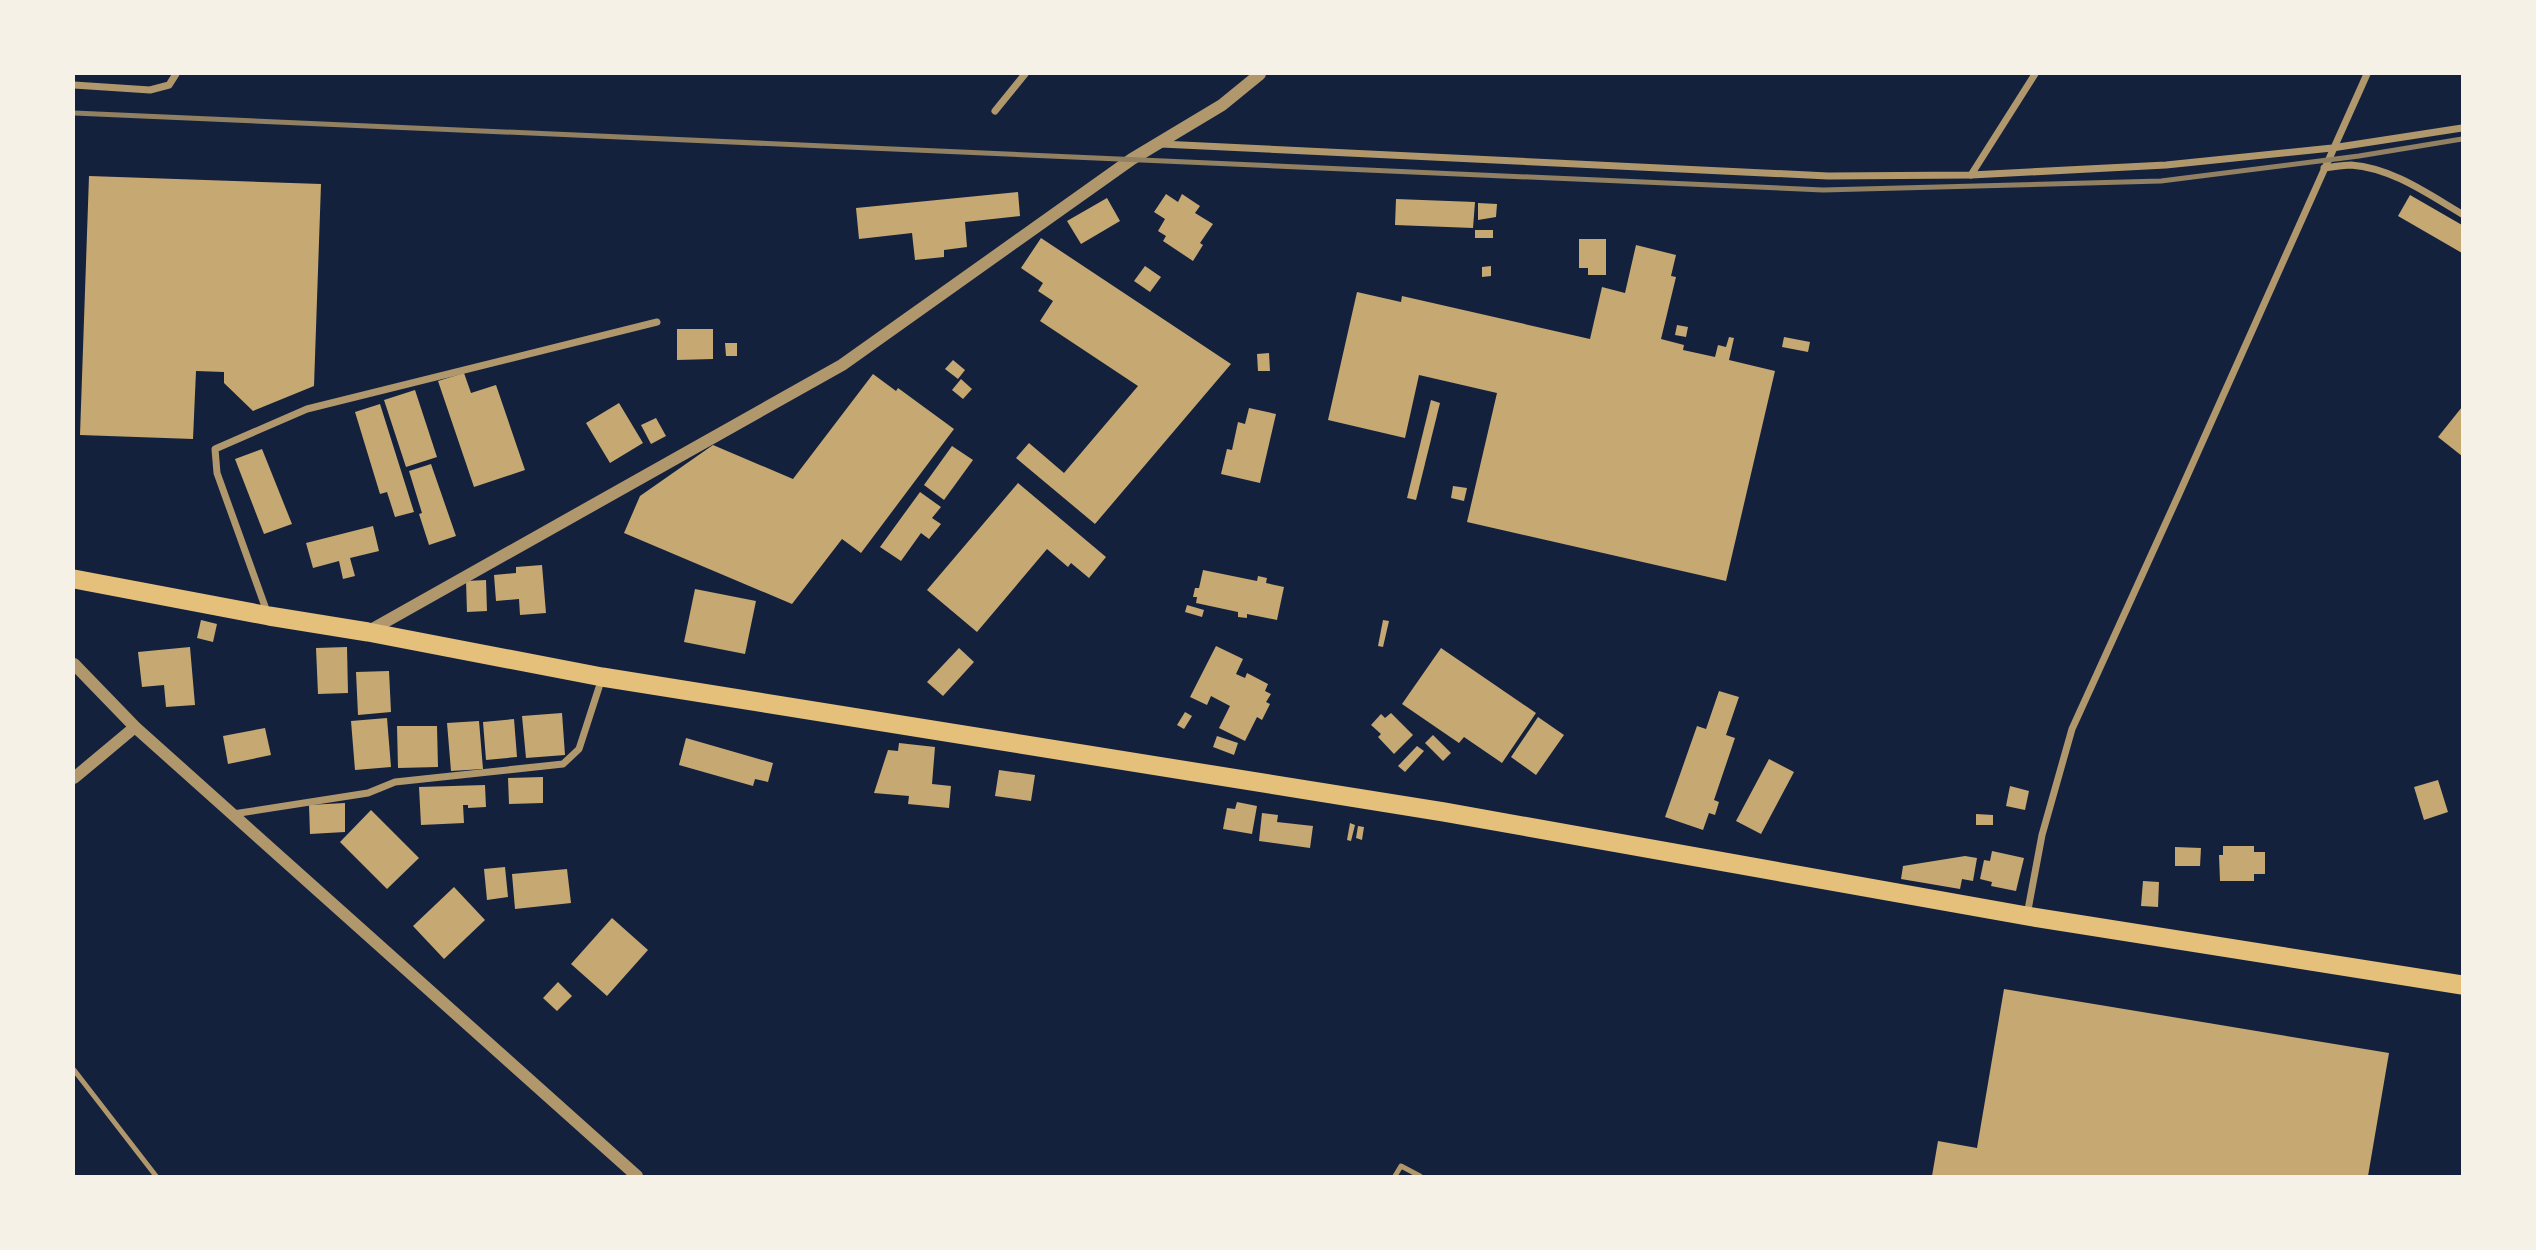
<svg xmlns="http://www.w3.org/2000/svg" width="2536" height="1250" font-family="'Varela Round',sans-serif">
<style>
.building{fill:#c6a872}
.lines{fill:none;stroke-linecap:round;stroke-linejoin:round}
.service{stroke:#b1986c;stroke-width:5}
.minor{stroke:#b1986c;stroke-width:7}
.tertiary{stroke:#b1986c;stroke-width:12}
.trunk{stroke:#e5c07b;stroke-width:19}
.rail{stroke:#918062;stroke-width:5}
</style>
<rect width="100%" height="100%" fill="#14213d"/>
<g class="building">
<path d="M89,176l232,8 -7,202 -61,25 -29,-28v-11l-28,-1 -3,68 -113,-4z"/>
<path d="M1018,192l2,24 -55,6 2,25 -23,3v7l-29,3 -3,-27 -53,6 -3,-31z"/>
<path d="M1166,194l12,8 4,-8 18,12 -5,7 18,11 -13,19 3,2 -10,16 -30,-20 3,-5 -8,-5 7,-12 -11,-7z"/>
<path d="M2410,195l52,30v28l-64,-37z"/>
<path d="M1107,198l13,23 -39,23 -14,-23z"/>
<path d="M1396,199l79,3 -2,26 -78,-3z"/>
<path d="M1478,203l19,1 -1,13 -18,3z"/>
<rect x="1475" y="230" width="18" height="8"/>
<path d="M1041,238l190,126 -136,160 -79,-66 13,-15 35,30 74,-87 -98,-65 13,-20 -15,-10 5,-8 -22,-15z"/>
<path d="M1579,239h27v36h-18v-7h-9z"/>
<path d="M1636,245l40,10 -5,21 5,1 -15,62 23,6 -1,5 32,7 3,-12 8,2 3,-10 5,1 -5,22 46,11 -49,210 -259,-59 30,-129 -78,-18 -14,63 -77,-18 29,-128 44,10 1,-6 188,43 12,-52 23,6z"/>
<path d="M1145,266l16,11 -11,15 -16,-11z"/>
<path d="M1491,266v10l-9,1v-10z"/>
<path d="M1677,325l11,2 -2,10 -11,-2z"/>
<path d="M677,329h36v30l-36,1z"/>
<path d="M1784,337l26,5 -2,10 -26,-5z"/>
<path d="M725,343h12v13h-11z"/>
<path d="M1269,353l1,18h-12l-1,-17z"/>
<path d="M953,360l12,10 -7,9 -13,-10z"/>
<path d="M464,373l7,20 25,-8 29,85 -51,17 -36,-106z"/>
<path d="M873,374l23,17 2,-3 56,41 -93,124 -19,-14 -50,65 -168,-71 16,-37 73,-51 80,34z"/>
<path d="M961,379l11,10 -9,10 -11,-9z"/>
<path d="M415,390l22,67 -31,10 -22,-67z"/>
<path d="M1431,400l9,3 -24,97 -9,-2z"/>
<path d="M619,403l24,40 -33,20 -24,-40z"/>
<path d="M380,404l34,108 -19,5 -8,-25 -7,2 -25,-82z"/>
<path d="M2462,407v49l-24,-19z"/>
<path d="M1249,408l27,6 -16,69 -39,-9 6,-25 5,1 6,-28 7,2z"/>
<path d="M656,418l10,18 -15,8 -10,-19z"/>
<path d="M952,446l21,14 -29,40 -20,-15z"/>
<path d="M262,449l30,75 -28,10 -29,-75z"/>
<path d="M431,464l25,72 -27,9 -10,-31 3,-1 -13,-42z"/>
<path d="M1018,483l88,74 -17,21 -18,-15 -3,4 -21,-18 -70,83 -50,-42z"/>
<path d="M1453,486l14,2 -3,13 -13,-3z"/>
<path d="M920,492l21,15 -9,11 9,6 -12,15 -8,-6 -20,28 -21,-14z"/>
<path d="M373,526l6,25 -29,7 5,18 -12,3 -4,-18 -26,7 -7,-25z"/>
<path d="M542,565l4,48 -26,2 -1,-16 -23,2 -2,-26 22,-2v-6z"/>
<path d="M1203,570l54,11 1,-5 9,2 -1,5 18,4 -7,33 -30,-6v4l-9,-1v-5l-42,-9 1,-6h-4l2,-9h4z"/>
<path d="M486,580l1,31 -20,1 -1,-31z"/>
<path d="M695,589l61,12 -11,53 -61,-12z"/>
<path d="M1187,605l17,5 -2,7 -17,-5z"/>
<path d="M201,620l16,4 -4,18 -16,-4z"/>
<path d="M1383,620l6,1 -6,26 -5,-1z"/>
<path d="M1216,646l27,13 -7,15 9,4 2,-5 21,11 -3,7 6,3 -5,8 4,2 -8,16 -5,-3 -12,24 -26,-13 11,-22 -19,-10 -4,9 -17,-8z"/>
<path d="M190,647l5,58 -29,2 -2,-22 -22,2 -4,-35z"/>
<path d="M347,647l1,46 -30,1 -2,-46z"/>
<path d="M959,648l15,14 -31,34 -16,-14z"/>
<path d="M1441,648l95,65 -34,50 -38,-26 -5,6 -57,-39z"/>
<path d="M389,671l2,41 -33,3 -2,-43z"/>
<path d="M1719,691l20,6 -13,38 9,3 -21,62 5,2 -4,13 -6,-2 -6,17 -38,-13 32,-91 9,3z"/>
<path d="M1185,712l7,4 -8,13 -7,-4z"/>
<path d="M562,713l3,42 -39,3 -4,-42z"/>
<path d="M1391,713l22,22 -19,19 -16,-17 3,-3 -10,-9 10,-11 4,4z"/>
<path d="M1538,717l26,18 -28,40 -25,-18z"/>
<path d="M387,718l4,49 -36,3 -4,-49z"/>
<path d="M514,719l3,38 -31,3 -3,-38z"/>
<path d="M479,721l4,48 -32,2 -4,-48z"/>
<path d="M397,726h40l1,41 -40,1z"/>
<path d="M265,728l6,27 -43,9 -5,-28z"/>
<path d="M1433,735l18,18 -8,8 -18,-18z"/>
<path d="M1217,736l21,7 -4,12 -21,-8z"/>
<path d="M686,738l87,25 -5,19 -13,-3 -2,7 -74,-21z"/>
<path d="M899,743l36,4 -3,37 19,2 -2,22 -41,-4 1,-8 -35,-3 14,-43 10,1z"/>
<path d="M1417,746l7,5 -19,21 -7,-6z"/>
<path d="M1769,759l25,13 -33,62 -25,-13z"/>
<path d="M999,770l36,5 -4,26 -36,-5z"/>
<path d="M543,777v26l-34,1 -1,-26z"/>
<path d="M2438,780l10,32 -24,8 -10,-33z"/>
<path d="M485,785l1,22 -18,1v-3h-5l1,18 -43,2 -2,-38z"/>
<path d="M2010,786l19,5 -4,19 -19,-4z"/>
<path d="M1237,802l20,4 -5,28 -29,-5 4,-21 8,1z"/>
<path d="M345,803v29l-35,2 -1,-29z"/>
<path d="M371,810l48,48 -32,31 -47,-47z"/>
<path d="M1262,813l16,2 -1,7 36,4 -3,22 -51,-7z"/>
<path d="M1976,814l17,1v10h-17z"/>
<path d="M1350,823l5,2 -4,16 -4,-1z"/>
<path d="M1358,826l6,1 -2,13 -6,-2z"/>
<path d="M2223,846h31v6h11v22h-11v7h-34l-1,-26h4z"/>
<path d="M2175,847l26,1 -1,18h-25z"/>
<path d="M1992,851l32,7 -8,33 -25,-5 1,-4 -12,-3 4,-19 6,1z"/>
<path d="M1965,856l12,2 -4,23 -11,-2 -2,10 -59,-10 2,-13z"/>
<path d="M505,867l3,30 -21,3 -3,-31z"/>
<path d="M567,869l4,34 -56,6 -3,-35z"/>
<path d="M2143,881l16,1 -1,25 -17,-1z"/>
<path d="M454,887l31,33 -41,39 -31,-33z"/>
<path d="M612,918l36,32 -41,46 -36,-32z"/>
<path d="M558,982l14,14 -15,15 -14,-13z"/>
<path d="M2004,989l385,64 -21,123h-436l6,-35 39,7z"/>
</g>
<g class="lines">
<g class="service">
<path d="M74,1070l82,106"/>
<path d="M1395,1176l6,-10 19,10"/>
</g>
<g class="minor">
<path d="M74,85l76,5 19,-5 7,-11"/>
<path d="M995,111l30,-37"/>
<path d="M1161,144l667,32 143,-1 195,-10 166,-17 130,-20"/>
<path d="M2324,168c9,-1 19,-3 27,-3 41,3 77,29 111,49"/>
<path d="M1971,175l64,-101"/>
<path d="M267,612l-50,-139 -2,-24 92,-40 350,-87"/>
<path d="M233,814l135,-21 27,-11 168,-18 16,-15 23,-71"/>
<path d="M2027,915l15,-80 30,-106 107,-235 188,-420"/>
</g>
<g class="tertiary">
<path d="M369,631l473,-266 290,-206 90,-54 38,-31"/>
<path d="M74,664l61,63 502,449"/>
<path d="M74,778l61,-51"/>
</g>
<path class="trunk" d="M74,579l195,37 99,16 234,45 842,135 583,104 435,69"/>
<path class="rail" d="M74,113l1749,77 338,-9 198,-25 103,-17"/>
</g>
<rect width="2536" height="1250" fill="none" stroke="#f6f1e7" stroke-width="150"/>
</svg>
